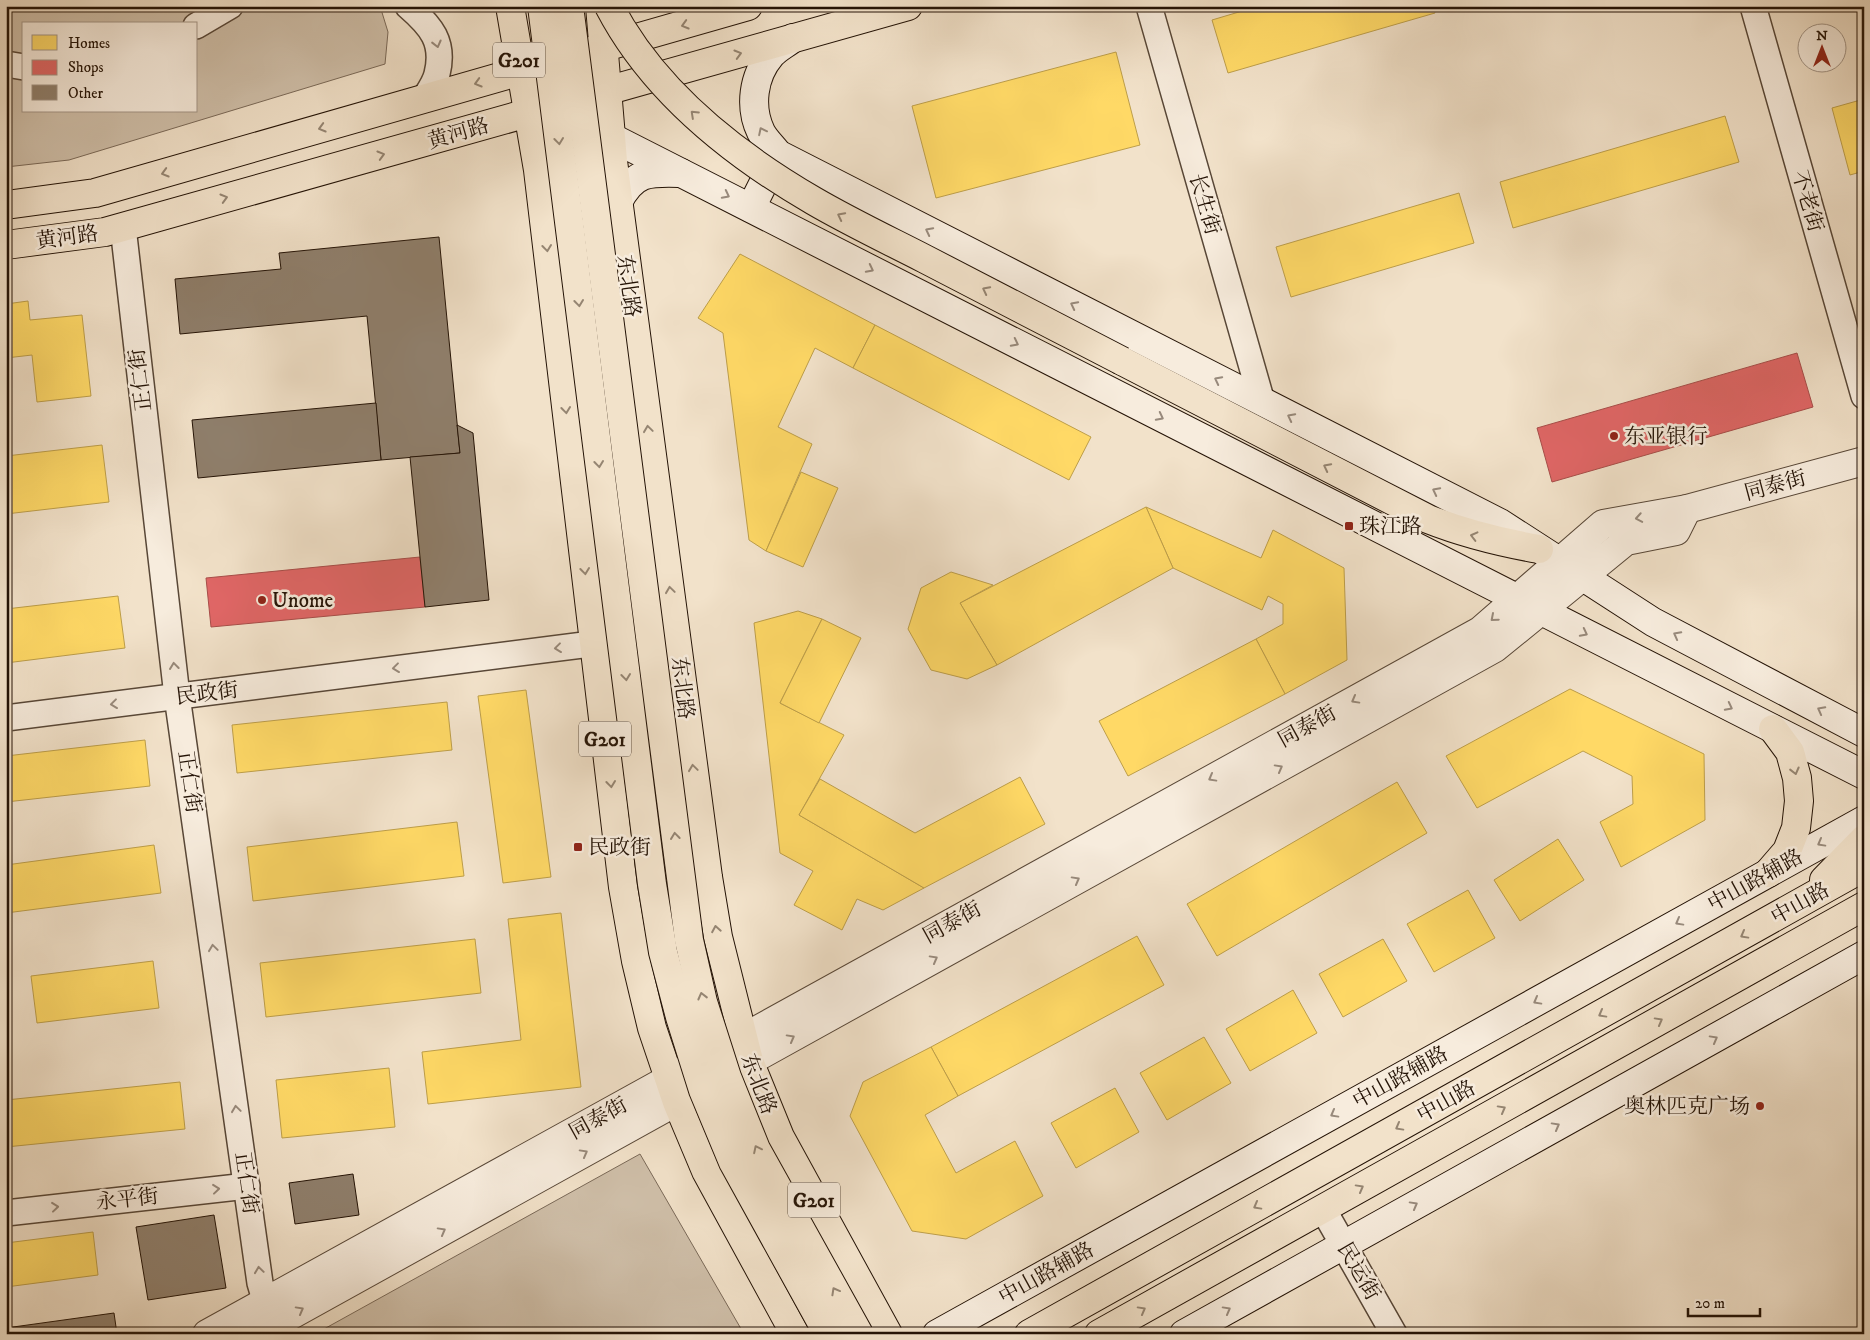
<svg xmlns="http://www.w3.org/2000/svg" width="1870" height="1340" font-family="'IM FELL DW Pica','Noto Serif SC',serif">
<style>
.green{fill:#cfbfa9;stroke:#7a6958;fill-rule:evenodd}
.homes{fill:#ffd966;stroke:#bd9e49}
.shops{fill:#e06666;stroke:#a84d49}
.building{fill:#8f7f6c;stroke:#241306}
.lines{fill:none;stroke-linecap:round;stroke-linejoin:round}
.minor-casing{stroke:#584737;stroke-width:28}
.tertiary-casing{stroke:#584737;stroke-width:30}
.secondary-casing{stroke:#241306;stroke-width:30}
.primary-casing{stroke:#241306;stroke-width:30}
.trunk-casing{stroke:#241306;stroke-width:30}
.minor{stroke:#f7ecdd;stroke-width:25}
.tertiary{stroke:#f7ecdd;stroke-width:28}
.secondary{stroke:#f7ecdd;stroke-width:28}
.primary{stroke:#f2e2ca;stroke-width:28}
.trunk{stroke:#f2e2ca;stroke-width:28}
.trunk-bridge-casing{stroke:#241306;stroke-width:30;stroke-linecap:butt}
.trunk-bridge{stroke:#f2e2ca;stroke-width:28}
.oneway{stroke:#958572}
.oneway2{stroke:#988a7c}
.poi-dot{fill:#8f2418;stroke:#f7ecdd;stroke-width:2}
.labels{text-anchor:middle;stroke-width:5;stroke-linejoin:round;paint-order:stroke}
.shield{fill:#f7ecdd;stroke:#635446;stroke-width:1}
.shield-label{font-size:20px;font-weight:bold;fill:#241306}
.street-label{font-size:21px;fill:#241306;stroke:#f7ecdd}
.poi-label{font-size:21px;fill:#241306;stroke:#f7ecdd;text-anchor:start}
</style>
<rect width="100%" height="100%" fill="#f2e2ca"/>
<filter id="stains"><feTurbulence type="fractalNoise" baseFrequency=".004" numOctaves="4"/><feColorMatrix values="0 0 0 0 .2 0 0 0 0 .09 0 0 0 0 .02 0 0 0 .5 -.17"/></filter>
<radialGradient id="worn" r=".72"><stop offset=".6" stop-color="#630" stop-opacity="0"/><stop offset="1" stop-color="#630" stop-opacity=".3"/></radialGradient>
<g class="green">
<path d="M6,6h374l8,26 -3,32 -316,96 -63,7zM24,24h172v87h-172z"/>
<path d="M640,1154l104,180h-429z"/>
</g>
<g class="homes">
<path d="M1259,6h174l2,7 -207,60 -16,-53z"/>
<path d="M1116,52l24,93 -204,53 -24,-92z"/>
<path d="M1864,99v72l-14,4 -18,-67z"/>
<path d="M1725,116l14,46 -226,66 -13,-46z"/>
<path d="M1459,193l15,50 -183,54 -15,-50z"/>
<path d="M740,254l135,71 -22,43 -38,-20 -37,79 34,17 -46,107 -17,-11 -26,-207 -25,-15z"/>
<path d="M28,301l2,19 52,-5 9,81 -54,6 -5,-47 -26,3v-54z"/>
<path d="M875,325l216,112 -22,43 -216,-112z"/>
<path d="M102,445l7,57 -103,12v-58z"/>
<path d="M801,472l37,16 -35,79 -37,-16z"/>
<path d="M1146,507l115,51 12,-28 71,38 3,92 -62,34 -29,-55 27,-15v-20l-15,-8 -6,14 -89,-42z"/>
<path d="M1146,507l27,61 -176,97 -37,-62z"/>
<path d="M951,572l42,13 -33,18 37,62 -30,14 -36,-9 -23,-41 13,-41z"/>
<path d="M118,596l7,52 -119,15v-54z"/>
<path d="M798,611l24,8 -42,84 64,32 -45,80 125,73 -41,22 -26,-11 -15,31 -48,-25 19,-34 -33,-18 -26,-230z"/>
<path d="M822,619l39,19 -42,85 -39,-20z"/>
<path d="M1256,639l29,55 -157,82 -29,-55z"/>
<path d="M1570,689l134,65 1,66 -84,47 -21,-45 33,-18 -1,-28 -49,-25 -106,57 -31,-52z"/>
<path d="M526,690l25,187 -48,6 -25,-187z"/>
<path d="M447,702l5,48 -215,23 -5,-48z"/>
<path d="M145,740l5,46 -144,16v-46z"/>
<path d="M1020,777l25,47 -121,64 -125,-73 21,-36 95,54z"/>
<path d="M1397,782l30,51 -210,123 -30,-52z"/>
<path d="M457,822l7,54 -211,25 -6,-54z"/>
<path d="M1558,839l26,41 -64,41 -26,-41z"/>
<path d="M154,845l7,48 -155,20v-48z"/>
<path d="M1468,890l27,48 -61,34 -27,-48z"/>
<path d="M561,913l20,174 -153,17 -6,-52 99,-12 -13,-121z"/>
<path d="M1137,936l27,49 -206,111 -27,-49z"/>
<path d="M475,939l6,54 -215,24 -6,-54z"/>
<path d="M1383,939l24,42 -64,36 -24,-43z"/>
<path d="M153,961l6,47 -122,15 -6,-47z"/>
<path d="M1293,990l24,43 -67,38 -24,-42z"/>
<path d="M1204,1037l27,46 -64,37 -27,-47z"/>
<path d="M931,1047l27,49 -33,19 31,58 59,-32 28,55 -77,43 -54,-8 -62,-115 13,-34z"/>
<path d="M389,1068l6,59 -113,11 -6,-58z"/>
<path d="M180,1082l5,47 -179,18v-47z"/>
<path d="M1115,1088l24,44 -63,36 -25,-45z"/>
<path d="M93,1232l5,43 -92,12v-44z"/>
</g>
<g class="shops">
<path d="M1797,353l16,54 -261,75 -15,-54z"/>
<path d="M420,557l5,50 -214,20 -5,-49z"/>
</g>
<g class="building">
<path d="M439,237l21,216 -79,7 -14,-144 -187,18 -5,-55 106,-10 -2,-16z"/>
<path d="M376,403l5,57 -183,18 -6,-58z"/>
<path d="M457,425l16,8 16,167 -64,7 -15,-150 50,-4z"/>
<path d="M353,1174l6,41 -64,9 -6,-41z"/>
<path d="M214,1215l12,73 -78,12 -12,-73z"/>
<path d="M114,1313l3,21h-111v-6z"/>
</g>
<g class="lines">
<defs>
<g id="minor">
<path d="M408,6c23,20 37,36 29,68 -2,9 -8,17 -13,25"/>
<path d="M1149,6l113,396"/>
<path d="M1753,6l111,390"/>
<path d="M196,26l34,-20"/>
<path d="M6,64l18,3"/>
<path d="M123,227l54,469 83,587 11,37"/>
<path d="M6,718l664,-84"/>
<path d="M1323,1209l71,125"/>
<path d="M6,1213l241,-27"/>
</g>
<g id="tertiary">
<path d="M207,1334l1273,-703 123,-107 84,-15 177,-48"/>
<path d="M257,1334l1238,-686 131,-107 50,-10 11,-22"/>
</g>
<g id="secondary">
<path d="M793,38c-7,6 -16,10 -22,17 -18,21 -22,52 -10,77 4,8 12,15 17,22l722,369 153,99 211,111"/>
<path d="M593,128l1271,647"/>
<path d="M618,202c16,-31 31,-30 63,-29"/>
<path d="M751,208l27,-54"/>
<path d="M937,1334l927,-514"/>
<path d="M1184,1334l680,-379"/>
</g>
<g id="primary">
<path d="M6,205l89,-12 653,-187"/>
<path d="M6,245l99,-13 803,-226"/>
<path d="M1768,873l19,-22 9,-23 3,-27 -2,-23 -7,-26 -17,-23"/>
<path d="M1824,880l40,-41"/>
<path d="M1029,1334l835,-467"/>
<path d="M1099,1334l765,-428"/>
</g>
<g id="trunk">
<path d="M510,6l28,164 85,717 13,74 16,67 25,74 29,69 89,163"/>
<path d="M600,6l13,155 95,716 10,60 31,124 31,76 108,197"/>
<path d="M1122,361l306,158c38,15 71,23 111,30"/>
</g>
</defs>
<use href="#minor" class="minor-casing"/>
<use href="#tertiary" class="tertiary-casing"/>
<use href="#secondary" class="secondary-casing"/>
<use href="#primary" class="primary-casing"/>
<use href="#trunk" class="trunk-casing"/>
<use href="#minor" class="minor"/>
<use href="#tertiary" class="tertiary"/>
<use href="#secondary" class="secondary"/>
<use href="#primary" class="primary"/>
<use href="#trunk" class="trunk"/>
<defs>
<g id="trunk-bridge">
<path d="M542,6l110,878 11,68 17,65 23,73 30,72 95,172"/>
<path d="M569,6l120,934 14,62 24,75 29,72 103,185"/>
<path d="M609,6c44,85 124,148 205,195 36,21 74,39 111,58 65,34 131,68 197,102"/>
</g>
</defs>
<use href="#trunk-bridge" class="trunk-bridge-casing"/>
<use href="#trunk-bridge" class="trunk-bridge"/>
</g>
<defs><path id="oneway-chevron" d="M-2-3.5L2.5 0L-2 3.5" fill="none" stroke-width="1.6" stroke-linecap="round" stroke-linejoin="round" transform="scale(1.25)"/></defs>
<g class="oneway">
<use href="#oneway-chevron" transform="translate(685 25) rotate(164)"/>
<use href="#oneway-chevron" transform="translate(738 54) rotate(-16)"/>
<use href="#oneway-chevron" transform="translate(478 83) rotate(164)"/>
<use href="#oneway-chevron" transform="translate(694 114) rotate(-137)"/>
<use href="#oneway-chevron" transform="translate(322 128) rotate(164)"/>
<use href="#oneway-chevron" transform="translate(559 141) rotate(83)"/>
<use href="#oneway-chevron" transform="translate(381 155) rotate(-16)"/>
<use href="#oneway-chevron" transform="translate(165 173) rotate(164)"/>
<use href="#oneway-chevron" transform="translate(224 198) rotate(-16)"/>
<use href="#oneway-chevron" transform="translate(841 216) rotate(-153)"/>
<use href="#oneway-chevron" transform="translate(547 248) rotate(83)"/>
<use href="#oneway-chevron" transform="translate(986 290) rotate(-153)"/>
<use href="#oneway-chevron" transform="translate(579 303) rotate(83)"/>
<use href="#oneway-chevron" transform="translate(566 410) rotate(83)"/>
<use href="#oneway-chevron" transform="translate(648 429) rotate(-98)"/>
<use href="#oneway-chevron" transform="translate(599 464) rotate(83)"/>
<use href="#oneway-chevron" transform="translate(1327 467) rotate(-153)"/>
<use href="#oneway-chevron" transform="translate(1474 536) rotate(-166)"/>
<use href="#oneway-chevron" transform="translate(585 571) rotate(83)"/>
<use href="#oneway-chevron" transform="translate(670 590) rotate(-98)"/>
<use href="#oneway-chevron" transform="translate(626 677) rotate(83)"/>
<use href="#oneway-chevron" transform="translate(693 768) rotate(-98)"/>
<use href="#oneway-chevron" transform="translate(1795 771) rotate(76)"/>
<use href="#oneway-chevron" transform="translate(611 784) rotate(83)"/>
<use href="#oneway-chevron" transform="translate(675 836) rotate(-97)"/>
<use href="#oneway-chevron" transform="translate(716 929) rotate(-100)"/>
<use href="#oneway-chevron" transform="translate(1744 935) rotate(151)"/>
<use href="#oneway-chevron" transform="translate(702 996) rotate(-104)"/>
<use href="#oneway-chevron" transform="translate(1602 1014) rotate(151)"/>
<use href="#oneway-chevron" transform="translate(1659 1021) rotate(-29)"/>
<use href="#oneway-chevron" transform="translate(1502 1109) rotate(-29)"/>
<use href="#oneway-chevron" transform="translate(1399 1127) rotate(151)"/>
<use href="#oneway-chevron" transform="translate(757 1149) rotate(-116)"/>
<use href="#oneway-chevron" transform="translate(1360 1188) rotate(-29)"/>
<use href="#oneway-chevron" transform="translate(1257 1206) rotate(151)"/>
<use href="#oneway-chevron" transform="translate(835 1291) rotate(-119)"/>
<use href="#oneway-chevron" transform="translate(1142 1310) rotate(-29)"/>
</g>
<g class="oneway2">
<use href="#oneway-chevron" transform="translate(437 44) rotate(76)"/>
<use href="#oneway-chevron" transform="translate(762 131) rotate(-116)"/>
<use href="#oneway-chevron" transform="translate(726 195) rotate(27)"/>
<use href="#oneway-chevron" transform="translate(929 231) rotate(-153)"/>
<use href="#oneway-chevron" transform="translate(870 269) rotate(27)"/>
<use href="#oneway-chevron" transform="translate(1074 305) rotate(-153)"/>
<use href="#oneway-chevron" transform="translate(1015 343) rotate(27)"/>
<use href="#oneway-chevron" transform="translate(1218 380) rotate(-153)"/>
<use href="#oneway-chevron" transform="translate(1160 417) rotate(27)"/>
<use href="#oneway-chevron" transform="translate(1291 417) rotate(-153)"/>
<use href="#oneway-chevron" transform="translate(1436 491) rotate(-153)"/>
<use href="#oneway-chevron" transform="translate(1639 518) rotate(170)"/>
<use href="#oneway-chevron" transform="translate(1494 618) rotate(139)"/>
<use href="#oneway-chevron" transform="translate(1584 633) rotate(27)"/>
<use href="#oneway-chevron" transform="translate(1677 635) rotate(-152)"/>
<use href="#oneway-chevron" transform="translate(558 648) rotate(173)"/>
<use href="#oneway-chevron" transform="translate(174 666) rotate(-97)"/>
<use href="#oneway-chevron" transform="translate(396 668) rotate(173)"/>
<use href="#oneway-chevron" transform="translate(1355 700) rotate(151)"/>
<use href="#oneway-chevron" transform="translate(114 704) rotate(173)"/>
<use href="#oneway-chevron" transform="translate(1729 707) rotate(27)"/>
<use href="#oneway-chevron" transform="translate(1821 710) rotate(-152)"/>
<use href="#oneway-chevron" transform="translate(1279 768) rotate(-29)"/>
<use href="#oneway-chevron" transform="translate(1212 778) rotate(151)"/>
<use href="#oneway-chevron" transform="translate(1821 843) rotate(151)"/>
<use href="#oneway-chevron" transform="translate(1076 880) rotate(-29)"/>
<use href="#oneway-chevron" transform="translate(1679 922) rotate(151)"/>
<use href="#oneway-chevron" transform="translate(213 948) rotate(-98)"/>
<use href="#oneway-chevron" transform="translate(934 959) rotate(-29)"/>
<use href="#oneway-chevron" transform="translate(1537 1001) rotate(151)"/>
<use href="#oneway-chevron" transform="translate(791 1038) rotate(-29)"/>
<use href="#oneway-chevron" transform="translate(1714 1039) rotate(-29)"/>
<use href="#oneway-chevron" transform="translate(236 1109) rotate(-98)"/>
<use href="#oneway-chevron" transform="translate(1334 1114) rotate(151)"/>
<use href="#oneway-chevron" transform="translate(1556 1126) rotate(-29)"/>
<use href="#oneway-chevron" transform="translate(584 1153) rotate(-29)"/>
<use href="#oneway-chevron" transform="translate(216 1189) rotate(-6)"/>
<use href="#oneway-chevron" transform="translate(1414 1205) rotate(-29)"/>
<use href="#oneway-chevron" transform="translate(55 1207) rotate(-6)"/>
<use href="#oneway-chevron" transform="translate(442 1231) rotate(-29)"/>
<use href="#oneway-chevron" transform="translate(259 1270) rotate(-98)"/>
<use href="#oneway-chevron" transform="translate(300 1310) rotate(-29)"/>
<use href="#oneway-chevron" transform="translate(1227 1310) rotate(-29)"/>
</g>
<g class="poi-dot">
<circle cx="1614" cy="436" r="5"/>
<rect x="1344" y="521" width="10" height="10" rx="2.5"/>
<circle cx="262" cy="600" r="5"/>
<rect x="573" y="842" width="10" height="10" rx="2.5"/>
<circle cx="1760" cy="1106" r="5"/>
</g>
<g class="labels">
<g class="shield">
<rect x="493" y="42.5" width="52" height="35" rx="4"/>
<rect x="579" y="721.5" width="52" height="35" rx="4"/>
<rect x="788" y="1182.5" width="52" height="35" rx="4"/>
</g>
<g class="shield-label">
<text x="519" y="67">G201</text>
<text x="605" y="746">G201</text>
<text x="814" y="1207">G201</text>
</g>
<g class="street-label">
<text transform="translate(458 133) rotate(-16)" y="7">黄河路</text>
<text transform="translate(1808 201) rotate(74)" y="7">不老街</text>
<text transform="translate(1205 204) rotate(74)" y="7">长生街</text>
<text transform="translate(67 237) rotate(-8)" y="7">黄河路</text>
<text transform="translate(629 286) rotate(82)" y="7">东北路</text>
<text transform="translate(140 380) rotate(-97)" y="7">正仁街</text>
<text transform="translate(1775 485) rotate(-15)" y="7">同泰街</text>
<text transform="translate(683 688) rotate(83)" y="7">东北路</text>
<text transform="translate(207 693) rotate(-7)" y="7">民政街</text>
<text transform="translate(1307 726) rotate(-29)" y="7">同泰街</text>
<text transform="translate(190 782) rotate(82)" y="7">正仁街</text>
<text transform="translate(1755 880) rotate(-29)" y="7">中山路辅路</text>
<text transform="translate(1800 903) rotate(-29)" y="7">中山路</text>
<text transform="translate(952 922) rotate(-29)" y="7">同泰街</text>
<text transform="translate(1400 1077) rotate(-29)" y="7">中山路辅路</text>
<text transform="translate(759 1084) rotate(69)" y="7">东北路</text>
<text transform="translate(1446 1101) rotate(-29)" y="7">中山路</text>
<text transform="translate(598 1118) rotate(-29)" y="7">同泰街</text>
<text transform="translate(247 1183) rotate(82)" y="7">正仁街</text>
<text transform="translate(127 1199) rotate(-6)" y="7">永平街</text>
<text transform="translate(1359 1271) rotate(60)" y="7">民运街</text>
<text transform="translate(1046 1273) rotate(-29)" y="7">中山路辅路</text>
</g>
<g class="poi-label">
<text x="1624" y="443">东亚银行</text>
<text x="1359" y="533">珠江路</text>
<text x="272" y="607">Unome</text>
<text x="588" y="854">民政街</text>
<text x="1750" y="1113" text-anchor="end">奥林匹克广场</text>
</g>
</g>
<rect width="1870" height="1340" fill="none" stroke="#f2e2ca" stroke-width="25"/>
<rect x="8" y="8" width="1855" height="1325" fill="none" stroke="#241306" stroke-width="2.5"/>
<rect x="12" y="12" width="1845" height="1315" fill="none" stroke="#241306"/>
<rect x="22" y="22" width="175" height="90" fill="#f7ecdd" stroke="#a39587"/>
<rect x="32" y="35" width="25" height="15" fill="#ffd966" stroke="#a39587"/>
<text x="68" y="48" font-size="15" fill="#241306">Homes</text>
<rect x="32" y="60" width="25" height="15" fill="#e06666" stroke="#a39587"/>
<text x="68" y="72" font-size="15" fill="#241306">Shops</text>
<rect x="32" y="85" width="25" height="15" fill="#8f7f6c" stroke="#a39587"/>
<text x="68" y="98" font-size="15" fill="#241306">Other</text>
<g transform="translate(1822 48)"><circle r="24" fill="#f7ecdd" stroke="#a39587"/>
<path d="M0-4L9 19L0 12L-9 19Z" fill="#8f2418"/>
<text y="-8" font-size="14" font-weight="bold" text-anchor="middle" fill="#241306">N</text>
</g>
<path d="M1688 1308v8h72v-8" fill="none" stroke="#241306" stroke-width="2.5"/>
<text x="1695" y="1308" font-size="15" fill="#241306" stroke="#f7ecdd" stroke-width="4" paint-order="stroke">20 m</text>
<rect width="100%" height="100%" filter="url(#stains)"/>
<rect width="100%" height="100%" fill="url(#worn)"/>
</svg>
